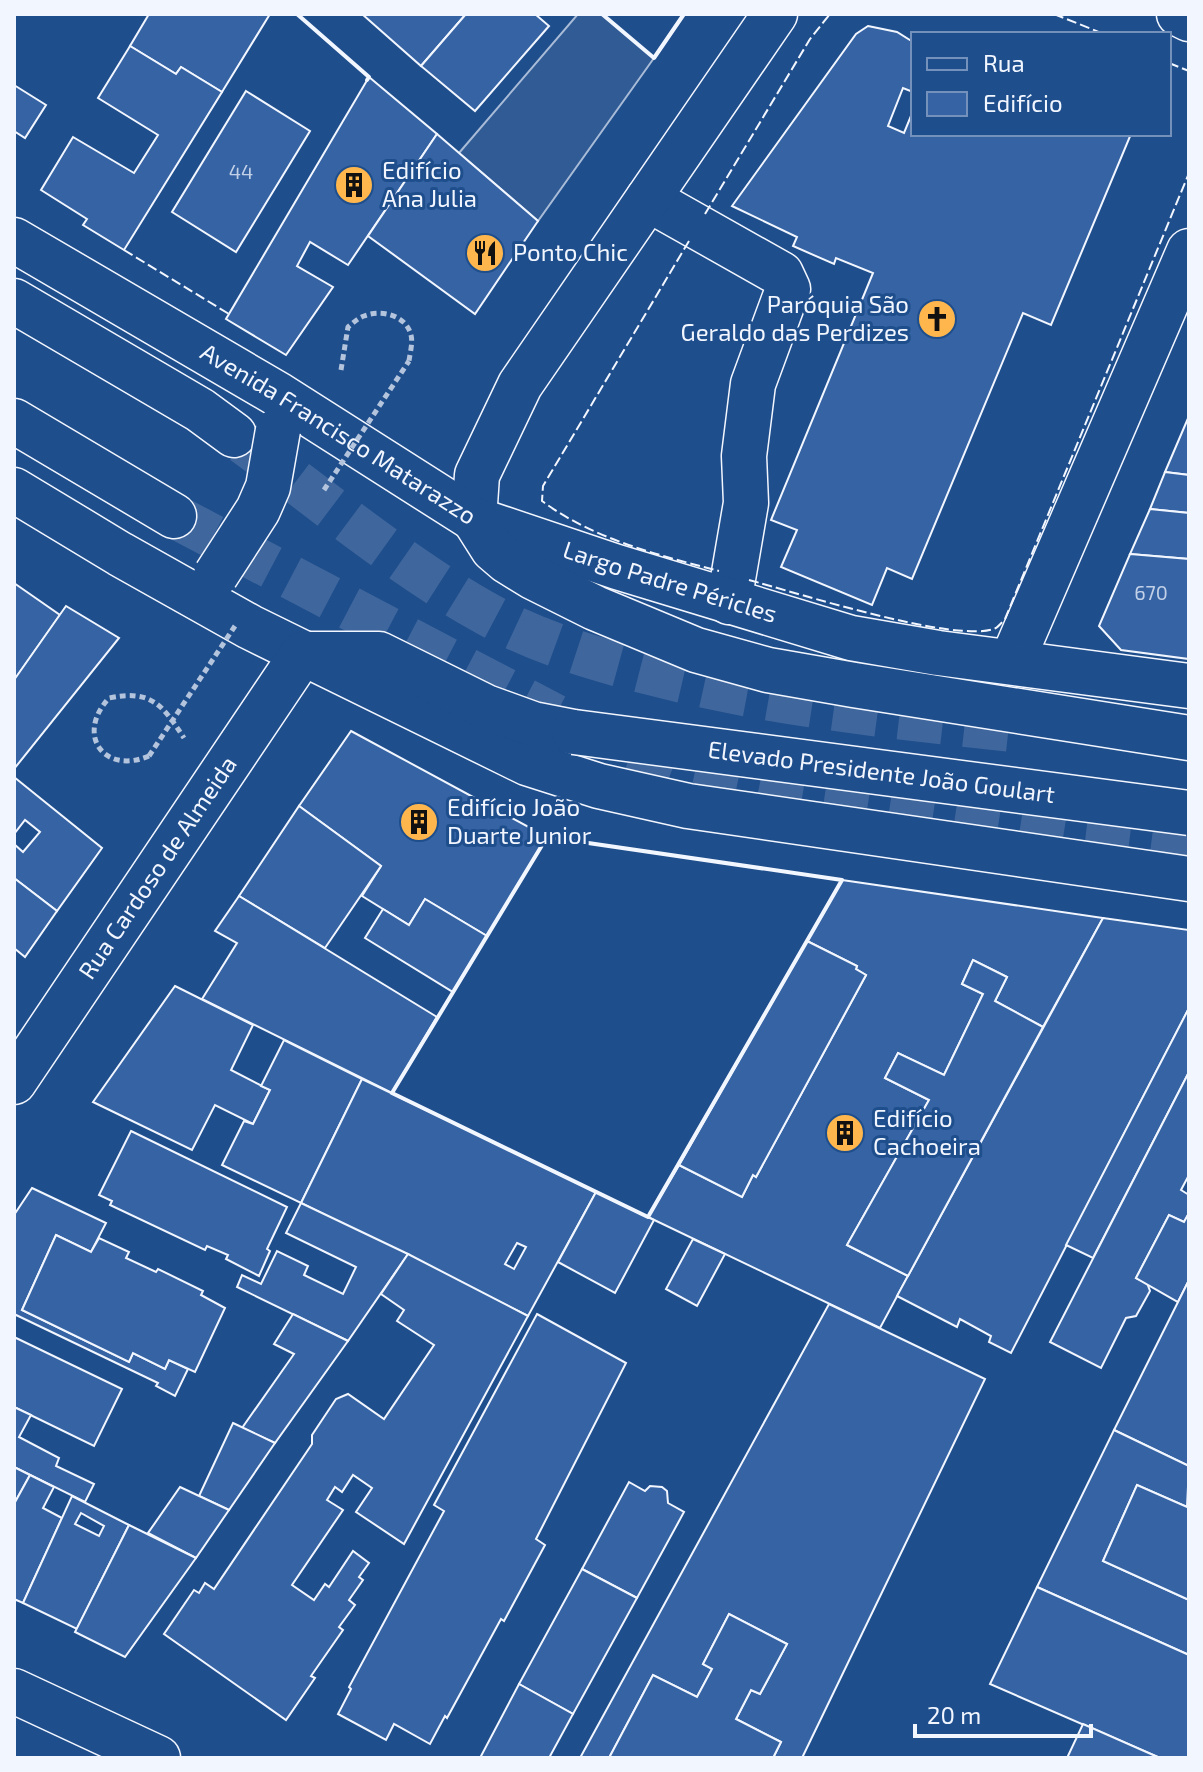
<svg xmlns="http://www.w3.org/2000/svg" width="1203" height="1772" font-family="'Exo 2',sans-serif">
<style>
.built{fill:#305b95;stroke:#a8bbd7;stroke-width:2}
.building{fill:#3563a3;stroke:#f2f6ff;stroke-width:2;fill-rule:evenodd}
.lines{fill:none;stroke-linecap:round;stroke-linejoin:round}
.major-tunnel{stroke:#3f679d;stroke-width:44;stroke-dasharray:44 22;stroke-linecap:butt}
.minor-casing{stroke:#f2f6ff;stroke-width:47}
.major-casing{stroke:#f2f6ff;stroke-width:47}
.highway-casing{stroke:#f2f6ff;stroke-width:47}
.path{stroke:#b3c4dc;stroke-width:5;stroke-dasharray:6 4;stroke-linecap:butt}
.minor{stroke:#1f4e8c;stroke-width:44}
.major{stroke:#1f4e8c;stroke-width:44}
.highway{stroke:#1f4e8c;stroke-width:44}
.major-bridge-casing{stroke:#f2f6ff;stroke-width:47;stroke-linecap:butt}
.highway-bridge-casing{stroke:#f2f6ff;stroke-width:47;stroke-linecap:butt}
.path-bridge{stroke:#b3c4dc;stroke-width:5;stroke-dasharray:6 4;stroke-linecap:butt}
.major-bridge{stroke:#1f4e8c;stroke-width:44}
.highway-bridge{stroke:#1f4e8c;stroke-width:44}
.fence{stroke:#f2f6ff;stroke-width:2;stroke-dasharray:10 4;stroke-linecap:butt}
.wall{stroke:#f2f6ff;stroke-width:4}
.labels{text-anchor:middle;stroke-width:6;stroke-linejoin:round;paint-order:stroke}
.number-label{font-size:20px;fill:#c3d1e8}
.poi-label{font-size:24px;fill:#f2f6ff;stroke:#1f4e8c;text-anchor:start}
.street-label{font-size:24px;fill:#f2f6ff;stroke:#1f4e8c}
</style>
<rect width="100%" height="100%" fill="#1f4e8c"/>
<path class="built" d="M578,14h24l52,44 -116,163 -79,-68z"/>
<g class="building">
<path d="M149,14h121l-48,78 -41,-25 -5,7 -46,-28z"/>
<path d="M362,14h104l-45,52z"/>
<path d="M466,14h69l14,12 -74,85 -54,-45z"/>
<path d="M868,26l29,6 16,10v50l-10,-4 -15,38 16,7 9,-22v23h218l-80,191 -28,-12 -111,266 -25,-11 -15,37 -91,-38 16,-37 -26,-10 102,-247 -37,-15 -2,6 -41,-18 4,-9 -65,-31 124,-172z"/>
<path d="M130,46l46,28 5,-7 41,25 -98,158 -41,-25 4,-6 -46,-29 32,-53 61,36 24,-38 -60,-37z"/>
<path d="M369,77l68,57 -89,131 -38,-23 -13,24 36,21 -47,68 -60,-36z"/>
<path d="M14,85l32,20 -21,33 -11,-7z"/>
<path d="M246,91l64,40 -74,121 -64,-40z"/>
<path d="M437,134l101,87 -63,93 -107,-78z"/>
<path d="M1189,416v59l-24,-3z"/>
<path d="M1165,472l24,3v38l-39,-4z"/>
<path d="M1150,509l39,4v46l-59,-5z"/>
<path d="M1130,554l59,5v100l-68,-9 -22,-24z"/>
<path d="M14,583l46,32 -45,64h-1z"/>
<path d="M66,606l53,32 -105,131v-89z"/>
<path d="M351,731l196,106 -60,99 -62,-37 -16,26 -47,-29 19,-30 -82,-60z"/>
<path d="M14,777l88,71 -45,63 -43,-33v-34l9,8 17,-20 -15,-12 -11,14z"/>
<path d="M299,806l82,60 -56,82 -86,-52z"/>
<path d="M14,878l43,33 -32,46 -11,-9z"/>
<path d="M842,880l261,38 -60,109 -48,-26 12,-24 -34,-17 -11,24 21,10 -39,81 -46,-22 -13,25 44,22 -82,145 61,31 -28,52 -232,-111 31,-52 63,32 11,-22 3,2 110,-202 -10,-6 1,-3 -50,-25z"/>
<path d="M239,896l198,121 -45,76 -190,-94 35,-56 -22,-12z"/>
<path d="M425,899l62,37 -34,56 -88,-54 18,-29 26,16z"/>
<path d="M1103,918l86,12v78l-178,345 -22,-11 2,-6 -31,-17 -3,8 -60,-31z"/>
<path d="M807,941l50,25 -1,3 10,6 -110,202 -3,-2 -11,22 -63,-32z"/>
<path d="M973,960l34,17 -12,24 48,26 -135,249 -61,-31 82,-145 -44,-22 13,-25 46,22 39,-81 -21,-10z"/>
<path d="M175,986l78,39 -22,45 39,20 -17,34 -38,-19 -23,45 -99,-48z"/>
<path d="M1189,1008v64l-96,186 -27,-13z"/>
<path d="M284,1040l78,39 -61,124 -79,-38 22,-44 9,3 17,-34 -9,-4z"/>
<path d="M1189,1072v103l-8,15 8,5v18l-5,9 -15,-7 -33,63 11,5 3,8 -14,25 -10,2 -25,50 -51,-26z"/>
<path d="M362,1079l234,113 -68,124 -227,-113zM517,1243l9,4 -12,22 -9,-5z"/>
<path d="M131,1131l156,76 -20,42 3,2 -11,25 -33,-17 2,-4 -21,-9 -2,4 -95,-45 2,-4 -13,-6z"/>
<path d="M32,1188l74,35 -15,29 -35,-17 -34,75 107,52 4,-9 32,16 4,-9 19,9 -13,27 -19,-10 2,-3 -144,-69v-99z"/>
<path d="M596,1192l58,28 -39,73 -57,-31z"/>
<path d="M301,1203l107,51 -60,87 -111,-54 5,-12 19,9 16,-33 31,15 -4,9 39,19 13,-27 -70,-34z"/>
<path d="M1189,1213v67l-11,22 -42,-24 33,-63 15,7z"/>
<path d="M56,1235l35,17 8,-14 30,14 -3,6 30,14 2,-3 45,22 -2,4 24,13 -30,64 -26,-12 -4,9 -32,-16 -4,9 -107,-52z"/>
<path d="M693,1239l32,15 -28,52 -31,-17z"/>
<path d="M408,1254l120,62 -124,228 -48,-32 16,-24 -19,-13 -11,17 -7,-5 -8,13 16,10 -51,75 22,15 11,-16 4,3 24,-36 16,12 -10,14 4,3 -14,20 6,5 -16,22 4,3 -32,46 4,2 -29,42 -122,-86 30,-44 5,3 6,-10 9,6 98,-145v-9l24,-36 12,-5 36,25 50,-74 -37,-24 7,-11 -23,-16z"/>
<path d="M1189,1280v186l-75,-36z"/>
<path d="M829,1304l156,75 -183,379h-29l8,-16 -45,-23 15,-29 9,4 27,-50 -58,-30 -26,50 9,5 -15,28 -44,-22 -44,83h-29z"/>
<path d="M293,1314l55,27 -73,102 -33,-15 52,-74 -20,-10z"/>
<path d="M537,1314l89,49 -90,176 9,6 -41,76 -3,-2 -54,99 -2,-2 -15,28 -36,-20 -8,16 -48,-26 13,-25 -2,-2 95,-176 -10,-6z"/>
<path d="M14,1337l108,52 -28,57 -80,-39z"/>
<path d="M14,1407l17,8 -12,22 40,21 -3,8 38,18 -9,18 -71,-35z"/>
<path d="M233,1423l42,20 -46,67 -30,-14z"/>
<path d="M1114,1430l75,36 -2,41 -50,-22 -34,76 86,39v55l-152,-68z"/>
<path d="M14,1467l16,8 -16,29z"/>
<path d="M30,1475l24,12 -11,21 19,10 -39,85 -9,-4v-95z"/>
<path d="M629,1482l16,9 5,-5 12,1 5,4 1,12 16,9 -47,86 -55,-29z"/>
<path d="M1137,1485l50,22 2,-3v96l-86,-39z"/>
<path d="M180,1487l49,23 -33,48 -48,-25z"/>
<path d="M72,1496l57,29 -52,104 -54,-26zM81,1513l23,13 -5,10 -24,-12z"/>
<path d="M129,1525l67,33 -71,99 -50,-25z"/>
<path d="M582,1569l55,29 -64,116 -54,-30z"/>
<path d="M1037,1587l152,68v103h-29l-170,-74z"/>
<path d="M729,1614l58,30 -27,50 -9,-4 -15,29 45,23 -8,16h-164l44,-83 44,22 15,-28 -9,-5z"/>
<path d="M519,1684l54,30 -24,44h-69z"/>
<path d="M1083,1724l77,34h-93z"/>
</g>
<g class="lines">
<g class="major-tunnel">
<path d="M243,442c78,57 153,120 237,168 53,31 111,48 170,63 123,32 243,44 370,58"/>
<path d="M174,516l381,200"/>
<path d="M633,749l48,19 81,17 314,49 113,14"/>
</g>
<defs>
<g id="minor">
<path d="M1179,14l10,5"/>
<path d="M648,199l133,75 7,15 -35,95 -9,72 2,47 -17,99"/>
<path d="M474,519l3,-44 43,-90 255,-371"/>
<path d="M1012,661l177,-410"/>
<path d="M14,1691l144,67"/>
</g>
<g id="major">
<path id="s1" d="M14,240l265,155 195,124 143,48 234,71 87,15 251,33"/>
<path d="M14,301l186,109 34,25"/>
<path d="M14,421l160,95"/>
<path d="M14,490l106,64 130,73 277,136 72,23 89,20 501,73"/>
<path id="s2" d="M14,1082l288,-428"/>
</g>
<g id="highway">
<path d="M474,519l19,30 14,12 26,16 62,31 101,42 72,20 86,15 335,53"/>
<path d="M302,654h77l107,53 47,17 41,8"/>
</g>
</defs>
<use href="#minor" class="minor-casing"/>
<use href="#major" class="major-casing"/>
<use href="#highway" class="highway-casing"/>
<g class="path">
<path d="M341,370l7,-43c5,-4 10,-9 16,-11 17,-7 42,-1 47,19 2,8 -1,18 -2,26"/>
<path d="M149,756c-45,19 -74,-21 -40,-58 43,-9 54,8 75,40"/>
</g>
<use href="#minor" class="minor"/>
<use href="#major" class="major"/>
<use href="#highway" class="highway"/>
<defs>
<path id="major-bridge" d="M216,575l42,-65 10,-23 10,-57"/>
<g id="highway-bridge">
<path id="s3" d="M574,732l615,81"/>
</g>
</defs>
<use href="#major-bridge" class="major-bridge-casing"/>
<use href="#highway-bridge" class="highway-bridge-casing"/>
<g class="path-bridge">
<path d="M324,490l85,-129"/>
<path d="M149,756l86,-130"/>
</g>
<use href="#major-bridge" class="major-bridge"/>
<use href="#highway-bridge" class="highway-bridge"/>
<g class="fence">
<path d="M1054,14l50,20"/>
<path d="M1169,63l20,8"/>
<path d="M705,214l105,-175 20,-25"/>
<path d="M689,241l-146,245 -1,15c51,38 116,54 177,70"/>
<path d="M124,250l105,64"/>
<path d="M749,580c45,12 211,65 247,48 3,-2 6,-6 9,-9l184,-446"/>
</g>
<g class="wall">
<path d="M297,14l72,63 -2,3"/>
<path d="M602,14l52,44 30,-44"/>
<path d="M547,837l295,43 -194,337 -256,-124z"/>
</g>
</g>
<defs>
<symbol id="building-disc" viewBox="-11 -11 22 22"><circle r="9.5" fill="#ffb74d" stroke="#1f4e8c"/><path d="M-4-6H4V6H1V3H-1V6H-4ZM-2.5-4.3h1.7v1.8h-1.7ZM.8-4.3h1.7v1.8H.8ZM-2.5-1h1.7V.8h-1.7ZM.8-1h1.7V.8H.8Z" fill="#111"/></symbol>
<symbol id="restaurant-disc" viewBox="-11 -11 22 22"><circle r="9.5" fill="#ffb74d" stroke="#1f4e8c"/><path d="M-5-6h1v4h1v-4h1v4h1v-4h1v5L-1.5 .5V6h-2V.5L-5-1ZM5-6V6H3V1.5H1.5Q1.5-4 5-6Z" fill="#111"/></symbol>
<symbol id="church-disc" viewBox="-11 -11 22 22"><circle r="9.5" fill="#ffb74d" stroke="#1f4e8c"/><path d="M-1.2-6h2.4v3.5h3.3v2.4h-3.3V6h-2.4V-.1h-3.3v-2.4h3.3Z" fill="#111"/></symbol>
</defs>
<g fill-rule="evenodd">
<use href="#building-disc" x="332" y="163" width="44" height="44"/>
<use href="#restaurant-disc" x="463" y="231" width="44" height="44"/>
<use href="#church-disc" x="915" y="297" width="44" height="44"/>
<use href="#building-disc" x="397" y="800" width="44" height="44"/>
<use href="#building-disc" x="823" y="1111" width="44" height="44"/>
</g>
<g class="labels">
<g class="number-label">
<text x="241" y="179">44</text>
<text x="1151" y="600">670</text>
</g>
<g class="poi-label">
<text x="382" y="179">Edifício<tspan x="382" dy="28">Ana Julia</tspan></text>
<text x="513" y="261">Ponto Chic</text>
<text x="909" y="313" text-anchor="end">Paróquia São<tspan x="909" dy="28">Geraldo das Perdizes</tspan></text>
<text x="447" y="816">Edifício João<tspan x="447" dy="28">Duarte Junior</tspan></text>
<text x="873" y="1127">Edifício<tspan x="873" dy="28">Cachoeira</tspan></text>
</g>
<g class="street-label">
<text dy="8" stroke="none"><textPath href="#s1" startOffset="378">Avenida Francisco Matarazzo</textPath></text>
<text dy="8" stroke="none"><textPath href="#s1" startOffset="744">Largo Padre Péricles</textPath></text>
<text dy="8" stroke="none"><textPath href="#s3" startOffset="310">Elevado Presidente João Goulart</textPath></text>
<text dy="8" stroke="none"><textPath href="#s2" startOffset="258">Rua Cardoso de Almeida</textPath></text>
</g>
</g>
<rect width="1203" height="1772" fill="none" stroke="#f2f6ff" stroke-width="32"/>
<rect x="911" y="32" width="260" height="104" fill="#1f4e8c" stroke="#7391ba" stroke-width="2"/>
<rect x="927" y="58" width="40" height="12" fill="#1f4e8c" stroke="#7391ba" stroke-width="2"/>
<text x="983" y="72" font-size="24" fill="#f2f6ff">Rua</text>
<rect x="927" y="92" width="40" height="24" fill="#3563a3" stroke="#7391ba" stroke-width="2"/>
<text x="983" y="112" font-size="24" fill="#f2f6ff">Edifício</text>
<path d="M915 1724v12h176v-12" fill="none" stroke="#f2f6ff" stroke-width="4"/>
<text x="927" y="1724" font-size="24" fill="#f2f6ff" stroke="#1f4e8c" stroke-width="6" paint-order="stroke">20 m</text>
</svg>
